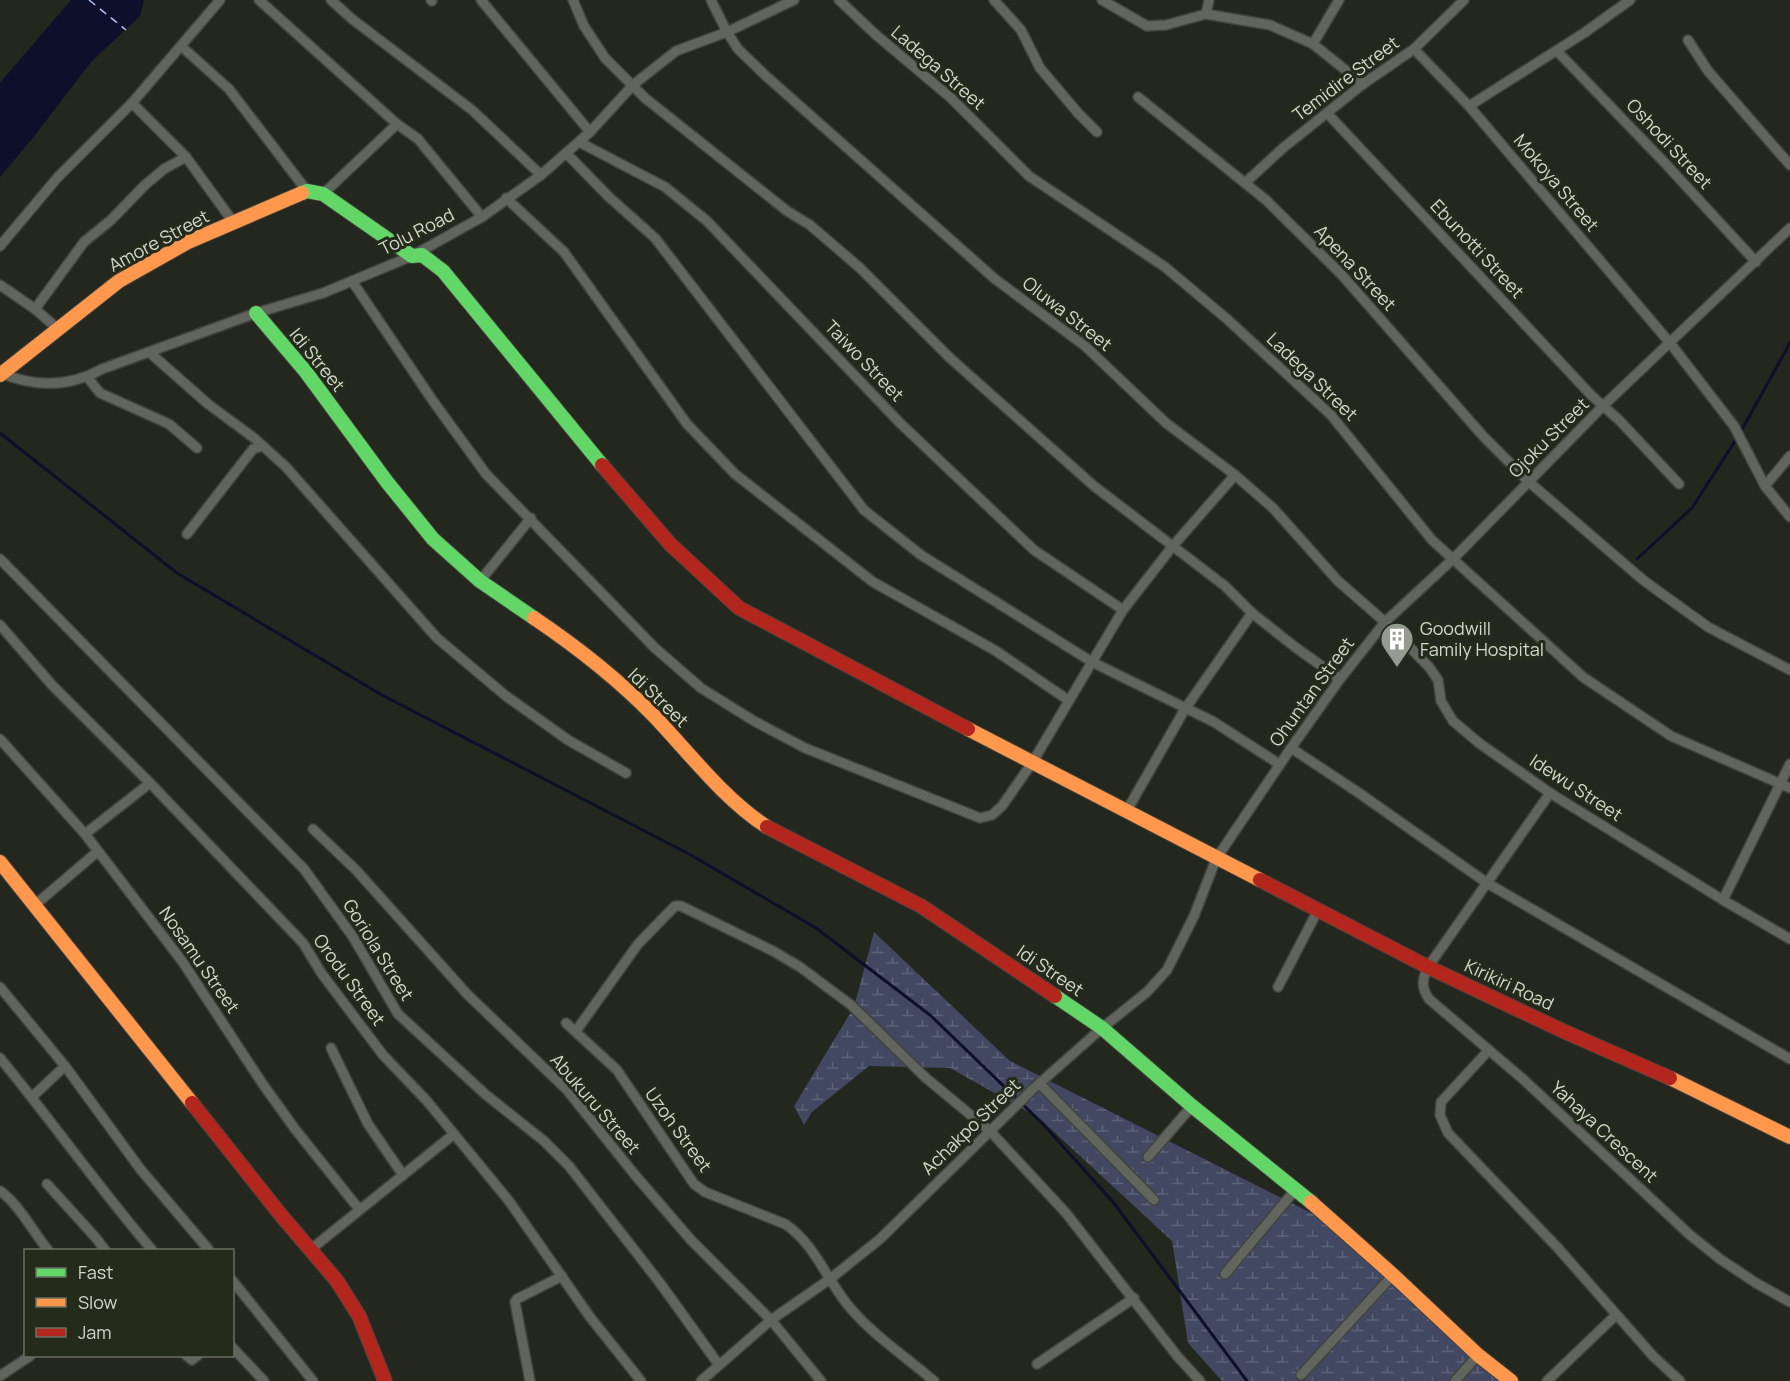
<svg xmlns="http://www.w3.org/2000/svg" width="1790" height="1381" font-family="Manrope,sans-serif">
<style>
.wetland{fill:url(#wetland-marsh)}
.water{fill:#0d0f2b}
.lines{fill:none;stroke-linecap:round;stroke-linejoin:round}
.stream{stroke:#0d0f2b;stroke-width:3}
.ferry{stroke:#b6c1f5;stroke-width:1.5;stroke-dasharray:8 6;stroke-linecap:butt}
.street-casing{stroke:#41433c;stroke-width:12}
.fast-casing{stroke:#41433c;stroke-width:16}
.slow-casing{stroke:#41433c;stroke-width:16}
.jam-casing{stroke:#41433c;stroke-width:16}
.street{stroke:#62655e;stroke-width:9}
.fast{stroke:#63d668;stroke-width:14}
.slow{stroke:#ff974d;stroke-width:14}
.jam{stroke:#b3261e;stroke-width:14}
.labels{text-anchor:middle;stroke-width:6;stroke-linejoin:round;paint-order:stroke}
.street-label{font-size:18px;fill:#d4d8cd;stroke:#242b1a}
.poi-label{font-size:18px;fill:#d4d8cd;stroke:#242b1a;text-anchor:start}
</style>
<defs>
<pattern id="wetland-marsh" width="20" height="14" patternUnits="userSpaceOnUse" patternTransform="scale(1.5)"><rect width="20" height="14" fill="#424862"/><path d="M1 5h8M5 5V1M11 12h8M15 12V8" fill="none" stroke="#5c6277"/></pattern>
</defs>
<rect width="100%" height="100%" fill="#23271e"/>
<path class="wetland" d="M874,932l136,129 315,159 184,161h-287l-34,-38 -16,-102 -133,-123 -89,-50 -81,-2 -57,46 -8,13 -10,-19 60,-99z"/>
<path class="water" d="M71,0h73l-4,16 -49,46 -59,77 -32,38v-94z"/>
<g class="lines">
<g class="stream">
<path d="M0,433l177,140 203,121 309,160 127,74 114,87 112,108 71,79 134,179"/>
<path d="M1740,433l50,-90"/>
<path d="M1637,559l55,-51 45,-70"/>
</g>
<path class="ferry" d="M89,0l37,30"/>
<defs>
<g id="street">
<path d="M259,0l138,124 21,15 64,78"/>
<path d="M331,0l21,19 120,91 69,65"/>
<path d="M431,0l1,1"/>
<path d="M481,0l109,132"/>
<path d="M573,0l11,26 21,32 40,40 142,113 23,14 50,43 90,90 144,128 131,100 27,27 43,34 45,32"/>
<path d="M711,0l16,32 11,17 28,27 229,203 90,67 81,77 69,52 38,33 65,73 47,41 44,45 9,13 3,21 12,20 26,22 71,50 173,107 67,39"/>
<path d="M839,0l36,34 76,64 78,78 136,91 62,52 104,96 101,125 151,137 88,59 119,52"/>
<path d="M994,0l27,30 19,38 38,45 19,19"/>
<path d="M1102,0l45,26 19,-1 40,-11 64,11 43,19 50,40"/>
<path d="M1206,14l3,-14"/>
<path d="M1688,40l20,31 82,94"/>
<path d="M1313,44l26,-44"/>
<path d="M181,46l48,43 78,102"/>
<path d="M1414,49l55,57 201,237 64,83 31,60 25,31"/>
<path d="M1557,51l106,110 93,101"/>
<path d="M1138,97l128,103 75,74 142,162 46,46 114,98 65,47 82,43"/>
<path d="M132,103l54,54 48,66"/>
<path d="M1469,106l115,-73 46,-33"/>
<path d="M1327,113l264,282 29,26 59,63"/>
<path d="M579,142l86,45 42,34 193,202 134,127 89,60"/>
<path d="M566,153l43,44 46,41 209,272 57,45 171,107 122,60 65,42"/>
<path d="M1246,182l37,-34 80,-64 51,-35 50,-49"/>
<path d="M323,194l74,-70"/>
<path d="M506,198l58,54 123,172 48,50 138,108 123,69 72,49"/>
<path d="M0,246l58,-69 74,-74 88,-103"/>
<path d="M352,281l81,120 53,73 169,174 46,40 53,33 51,27 175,70 12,-3 10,-9 30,-43 91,-153 49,-63 63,-72"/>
<path d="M0,285l35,24 23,20"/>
<path d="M35,309l49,-67 27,-22 34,-35 19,-16 22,-12"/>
<path d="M149,352l59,52 46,34 32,29 151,171 69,58 62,44 58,33"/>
<path d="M3,374c33,13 67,13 99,-5l154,-56 67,-20 89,-37 70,-39 59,-42 49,-43 43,-47 43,-34 51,-19 67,-32"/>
<path d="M87,377l13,16 69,31 28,24"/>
<path d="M1765,486l25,-30"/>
<path d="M187,534l66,-85 10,-3"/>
<path d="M0,559l304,310 49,68 45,77 87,80 59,47 25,25 91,117 59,82"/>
<path d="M480,581l51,-63"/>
<path d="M0,625l52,60 98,98 153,160 19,31 61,81 44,46 82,100 81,116 51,64"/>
<path d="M0,739l85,95 97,127 80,122 33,46 64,80"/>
<path d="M1291,748l68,45 128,90 303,176"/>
<path d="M1550,793l-122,174c-6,13 -7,20 1,32l95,81 166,155 30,24 36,24 34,19"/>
<path d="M1126,812l59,-103 67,-96"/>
<path d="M313,829l43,41 111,124 100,96 68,85 56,65 80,80 50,61"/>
<path d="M85,834l65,-51"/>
<path d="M1723,900l67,-136"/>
<path d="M35,905l62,-53"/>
<path d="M0,987l65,79 76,104 68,80"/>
<path d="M1278,987l40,-77"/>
<path d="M566,1023l51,47 77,114 11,8 80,32c29,19 41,54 62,80 24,30 58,52 87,77"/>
<path d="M576,1031l62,-87 37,-38h6l92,45 27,16 51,38 75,73 64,53 76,82 112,144 22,24"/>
<path d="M331,1048l37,76 35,51"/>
<path d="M1488,1051l-47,51 -1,13 8,18 109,114 96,109 27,25"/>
<path d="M0,1058c52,63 99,130 152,192"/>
<path d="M1039,1083l115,117"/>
<path d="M32,1097l33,-31"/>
<path d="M1148,1157l44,-51"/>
<path d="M47,1184l49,54 9,12"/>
<path d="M0,1191c19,13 33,41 48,59"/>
<path d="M310,1250l144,-116"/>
<path d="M1225,1274l71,-85"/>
<path d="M232,1280l81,101"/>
<path d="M232,1347l32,34"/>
<path d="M187,1356l5,4 5,-4"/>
<path d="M1037,1364l97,-66"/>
<path d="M1301,1375l92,-100"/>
<path d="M0,1376l30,-20"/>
<path d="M530,1381l-15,-79 2,-3 45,-23"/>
<path d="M701,1381l70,-61 59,-41 50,-40 152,-149 70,-62 45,-36 20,-22 27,-54 22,-57 75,-111 49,-69 45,-57 68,-63 150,-153 187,-178"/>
<path d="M1455,1381l23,-26"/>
<path d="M1547,1381l69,-66"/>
</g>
<g id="fast">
<path d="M302,193l5,-2 16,3 89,62 10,-1 21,16 159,194"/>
<path d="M256,313l50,59 81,110 46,57 47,42 54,37"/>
<path d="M1055,996l47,32 90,78 119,96"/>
</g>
<g id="slow">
<path d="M0,375l119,-94 69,-39 114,-49"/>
<path d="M534,618c43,29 85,62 121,99 36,38 69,82 112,110"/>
<path d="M968,729l292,151"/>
<path d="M0,862l192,241"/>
<path d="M1670,1078l120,59"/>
<path d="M1311,1202l82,73 85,80 33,26"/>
</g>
<g id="jam">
<path d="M602,465l68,79 69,64 229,121"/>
<path d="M767,827l154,79 134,90"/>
<path d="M1260,880l168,87 135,64 107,47"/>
<path d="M192,1103l88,111 57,67 22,35 26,65"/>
</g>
</defs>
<use href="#street" class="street-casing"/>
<use href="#fast" class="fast-casing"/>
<use href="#slow" class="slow-casing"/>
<use href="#jam" class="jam-casing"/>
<use href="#street" class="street"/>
<use href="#fast" class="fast"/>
<use href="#slow" class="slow"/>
<use href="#jam" class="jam"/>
</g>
<defs>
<symbol id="building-pin" viewBox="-11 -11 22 30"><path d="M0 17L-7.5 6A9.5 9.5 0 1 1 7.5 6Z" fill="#969a90" stroke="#242b1a"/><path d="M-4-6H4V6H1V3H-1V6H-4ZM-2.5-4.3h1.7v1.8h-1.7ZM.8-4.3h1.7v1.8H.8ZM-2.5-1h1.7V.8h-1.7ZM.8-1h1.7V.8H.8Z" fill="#fff"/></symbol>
</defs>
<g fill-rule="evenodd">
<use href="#building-pin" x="1378" y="620" width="38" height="52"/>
</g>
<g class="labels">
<g class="street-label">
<text transform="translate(938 68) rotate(41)" y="6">Ladega Street</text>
<text transform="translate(1346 79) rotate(-37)" y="6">Temidire Street</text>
<text transform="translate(1669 144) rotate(47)" y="6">Oshodi Street</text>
<text transform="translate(1556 183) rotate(50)" y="6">Mokoya Street</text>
<text transform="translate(417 232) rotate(-27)" y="6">Tolu Road</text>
<text transform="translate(159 241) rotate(-28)" y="6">Amore Street</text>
<text transform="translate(1477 249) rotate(47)" y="6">Ebunotti Street</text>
<text transform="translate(1355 268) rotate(47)" y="6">Apena Street</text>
<text transform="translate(1067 314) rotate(38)" y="6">Oluwa Street</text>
<text transform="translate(317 360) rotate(51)" y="6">Idi Street</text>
<text transform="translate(864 361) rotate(46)" y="6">Taiwo Street</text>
<text transform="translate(1312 377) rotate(44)" y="6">Ladega Street</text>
<text transform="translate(1549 438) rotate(-45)" y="6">Ojoku Street</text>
<text transform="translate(1312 692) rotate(-54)" y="6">Ohuntan Street</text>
<text transform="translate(658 698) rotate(44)" y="6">Idi Street</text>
<text transform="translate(1576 788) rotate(33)" y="6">Idewu Street</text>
<text transform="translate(378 950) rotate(58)" y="6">Goriola Street</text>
<text transform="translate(199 960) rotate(55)" y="6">Nosamu Street</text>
<text transform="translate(1050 971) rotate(34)" y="6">Idi Street</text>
<text transform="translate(349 980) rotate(54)" y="6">Orodu Street</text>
<text transform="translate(1509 985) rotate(25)" y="6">Kirikiri Road</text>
<text transform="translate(595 1104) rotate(49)" y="6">Abukuru Street</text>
<text transform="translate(971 1127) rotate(-44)" y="6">Achakpo Street</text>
<text transform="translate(678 1130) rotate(54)" y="6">Uzoh Street</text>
<text transform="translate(1604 1132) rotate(43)" y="6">Yahaya Crescent</text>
</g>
<g class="poi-label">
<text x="1420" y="635">Goodwill<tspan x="1420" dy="21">Family Hospital</tspan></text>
</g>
</g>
<rect x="24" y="1249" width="210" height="108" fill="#242b1a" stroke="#6a7062" stroke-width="1.5"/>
<rect x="36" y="1268" width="30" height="9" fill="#63d668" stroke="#6a7062" stroke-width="1.5"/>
<text x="78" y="1279" font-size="18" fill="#d4d8cd">Fast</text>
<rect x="36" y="1298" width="30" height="9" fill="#ff974d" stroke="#6a7062" stroke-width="1.5"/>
<text x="78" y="1309" font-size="18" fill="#d4d8cd">Slow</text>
<rect x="36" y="1328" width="30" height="9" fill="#b3261e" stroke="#6a7062" stroke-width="1.5"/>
<text x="78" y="1339" font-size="18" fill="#d4d8cd">Jam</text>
</svg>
